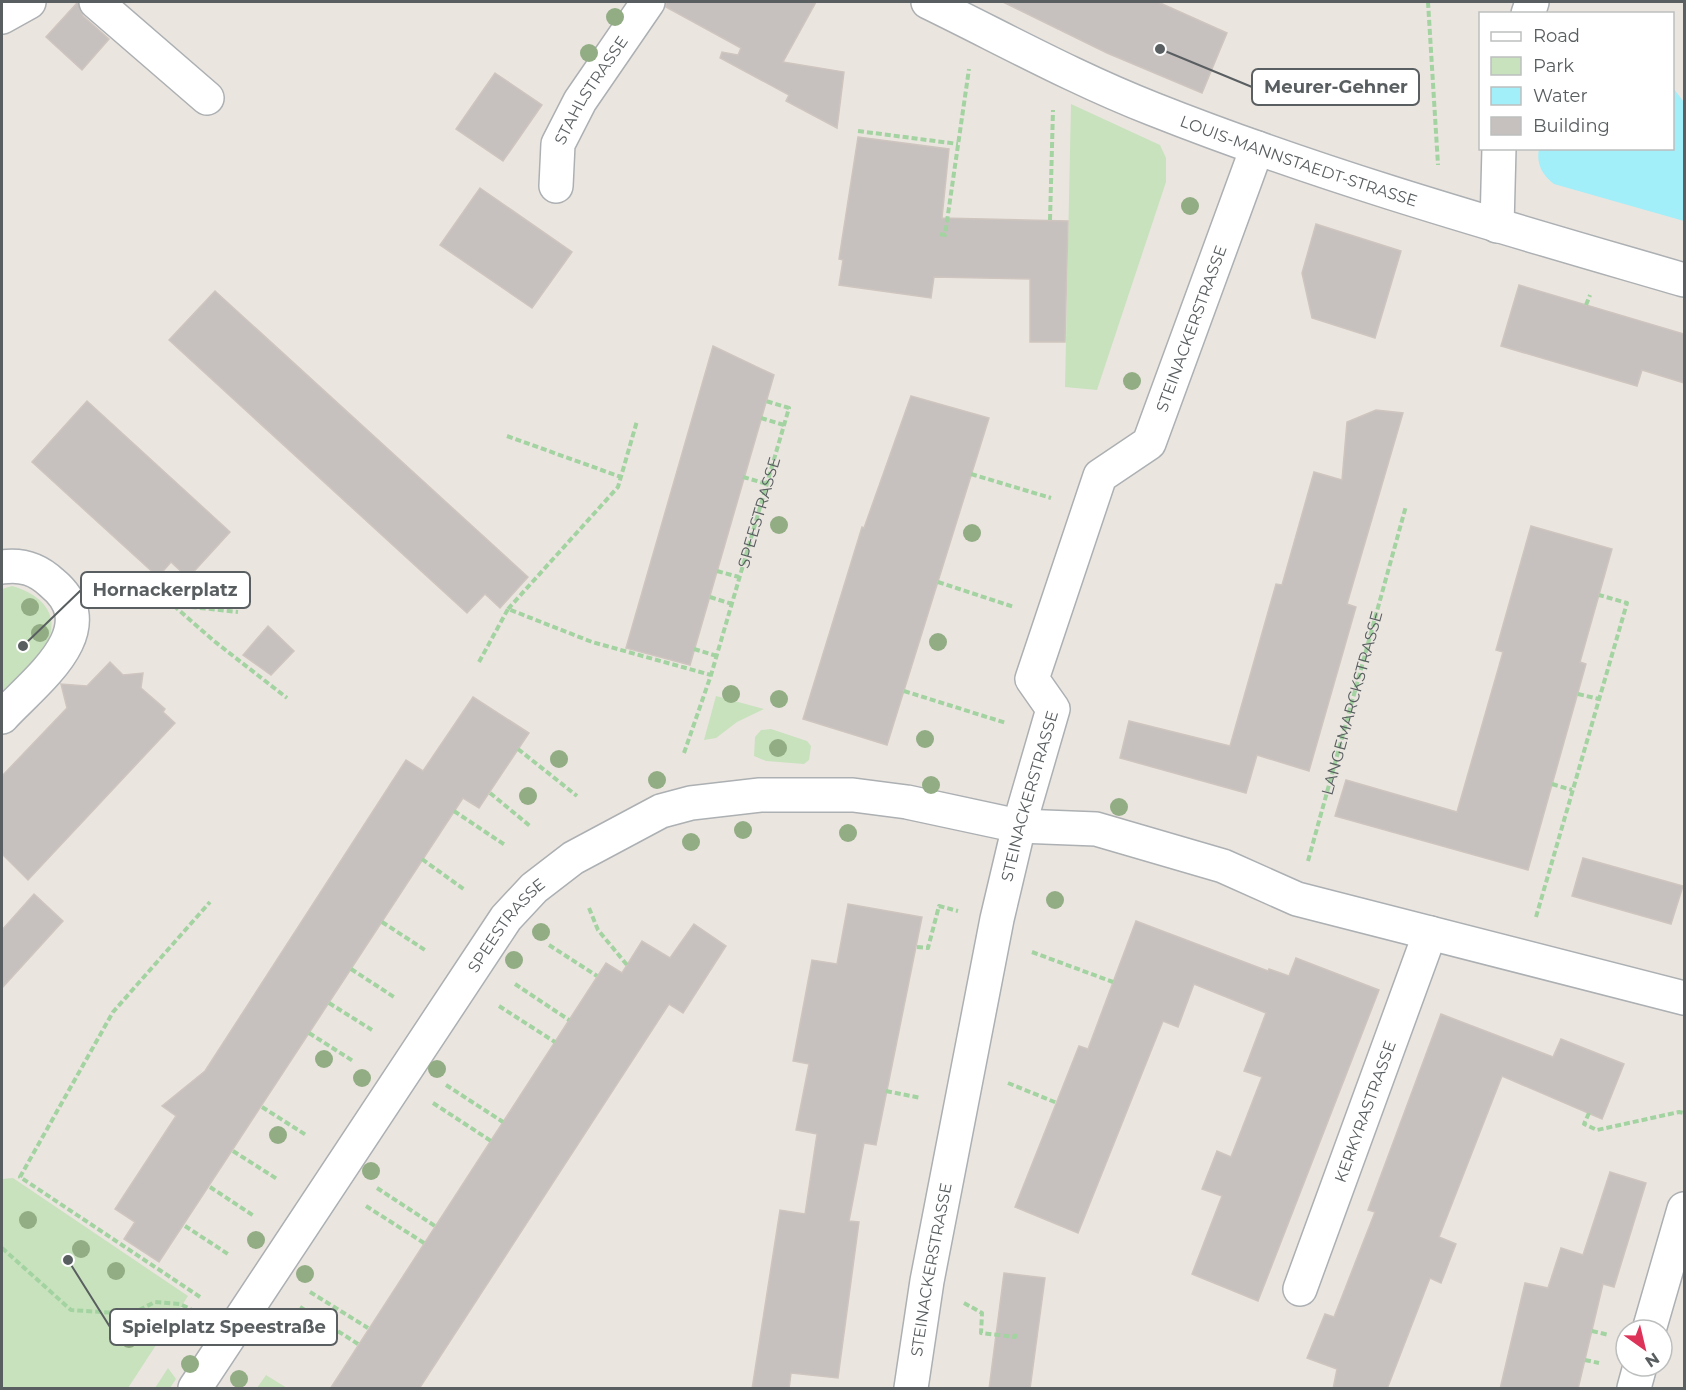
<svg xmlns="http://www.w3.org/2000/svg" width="1686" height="1390" font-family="Montserrat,sans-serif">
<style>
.green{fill:#c8e2bd}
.water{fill:#a2eef9}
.building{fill:#c6c0be;stroke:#cfc5bf;stroke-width:1.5}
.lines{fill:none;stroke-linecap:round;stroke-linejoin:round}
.minor-casing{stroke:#acb0b2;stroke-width:36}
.path{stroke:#a3d3a1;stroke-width:4;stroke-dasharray:6 3;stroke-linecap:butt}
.minor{stroke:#fff;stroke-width:33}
.tree{fill:#92ad84}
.labels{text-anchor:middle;stroke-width:5;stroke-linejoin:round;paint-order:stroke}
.street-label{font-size:16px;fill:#595e60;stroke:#fff}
.leader{fill:none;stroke:#595e60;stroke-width:2}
.callout-dot{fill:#595e60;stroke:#fff;stroke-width:2}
.callout{fill:#fff;stroke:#595e60;stroke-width:2}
.callout-label{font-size:18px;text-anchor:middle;font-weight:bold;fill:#595e60}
</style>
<rect width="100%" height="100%" fill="#ebe5e0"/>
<g class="green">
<path d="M1071,104l89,41 6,13v24l-69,208 -32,-3z"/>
<path d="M12,586c32,9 52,32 31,65 -10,16 -28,30 -41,44v-106z"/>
<path d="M716,696l48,13 -27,13 -21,16 -12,2z"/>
<path d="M771,729l36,12 4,5 -2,14 -5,4 -38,-3 -12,-5 1,-19 6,-7z"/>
<path d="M13,1178l175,118 -60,92h-126v-209z"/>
<path d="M168,1368l8,11 -6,9h-15z"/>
<path d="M266,1375l21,13h-30z"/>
</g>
<path class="water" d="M1673,88l11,14v119l-130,-37c-12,-9 -18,-21 -15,-35l133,-1z"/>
<g class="building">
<path d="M78,2l5,14 26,23 -27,31 -36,-33z"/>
<path d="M666,2h150l-33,60 61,10 -7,56 -51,-27 3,-6 -69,-37 2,-6 16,3 3,-7 -75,-41z"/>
<path d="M1003,2h155l69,31 -25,60 -95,-40z"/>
<path d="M495,73l47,32 -39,56 -47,-32z"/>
<path d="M858,137l91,12 -7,69 126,3 -3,121h-35v-63l-96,-2 -3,21 -92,-13 4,-25 -4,-1z"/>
<path d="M480,188l92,64 -40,56 -92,-63z"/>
<path d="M1316,224l85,27 -26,87 -63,-20 -10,-45z"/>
<path d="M1519,285l165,49v49l-42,-13 -5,16 -136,-40z"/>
<path d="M215,291l313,286 -28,31 -15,-14 -18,19 -298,-273z"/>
<path d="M713,346l61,29 -84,290 -64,-17z"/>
<path d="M911,396l78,22 -102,327 -84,-26 59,-192 2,1z"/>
<path d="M87,401l143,131 -42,46 -17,-16 -13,15 -126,-115z"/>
<path d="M1376,410l27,3 -56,191 9,3 -47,164 -52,-16 -11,38 -126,-35 9,-37 101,25 46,-162 6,1 32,-113 28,8 5,-58z"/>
<path d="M1531,526l81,23 -32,113 6,2 -58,206 -193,-54 11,-36 111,32 46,-160 -7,-2z"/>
<path d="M268,626l26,25 -23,24 -28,-20z"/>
<path d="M110,662l13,13 20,-2 -2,15 24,21 -2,3 12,11 -147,157 -26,-26v-78l65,-68 -6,-24 26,2z"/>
<path d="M473,697l56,36 -50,75 -16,-10 -304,464 -35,-23 11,-17 -20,-13 61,-93 -14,-10 43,-35 201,-311 17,11z"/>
<path d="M1583,858l100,28 -12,38 -99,-28z"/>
<path d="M34,894l29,27 -61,67v-58z"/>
<path d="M848,904l74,13 -46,228 -12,-2 -15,78 10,1 -21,156 -47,-5 -2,16h-37l28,-179 25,4 12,-80 -21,-4 13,-66 -16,-3 19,-101 25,4z"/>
<path d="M1136,921l132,50 1,-2 20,7 7,-18 83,32 -121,311 -66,-27 30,-78 -20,-7 15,-38 14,6 31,-80 -18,-6 22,-58 -72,-29 -16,43 -15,-6 -85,212 -63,-26 64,-161 9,3z"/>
<path d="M694,924l32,22 -43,67 -14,-9 -250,385h-89l276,-426 16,10 20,-32 28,17z"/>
<path d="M1441,1014l112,43 8,-18 63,25 -22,55 -100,-43 -63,161 17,7 -15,39 -11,-5 -43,111h-54l4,-20 -30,-11 18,-44 9,3 41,-105 -7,-2z"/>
<path d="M1610,1172l36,11 -32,104 -11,-3 -25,105h-78l25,-106 23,5 13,-40 22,7z"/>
<path d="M1004,1273l41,5 -15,111h-41z"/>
</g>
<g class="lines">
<defs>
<g id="minor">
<path d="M96,2l111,96"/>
<path id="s3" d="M928,2c74,36 148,77 225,107 174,69 353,119 531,171"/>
<path d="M1528,14l4,-12"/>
<path d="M2,17l27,-15"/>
<path id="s4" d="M556,186l2,-42 22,-43 68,-99"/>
<path d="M1497,226l2,-78"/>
<path d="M2,567c20,-3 35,2 50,16 56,46 -18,99 -50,134"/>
<path id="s5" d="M1300,1289l130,-356"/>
<path d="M1649,1330l35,-121"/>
<path id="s6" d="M195,1388l311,-470 28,-30 39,-30 88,-47 30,-8 69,-8h93l54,7 112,24 77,3 127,37 74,33 387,99"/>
<path id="s7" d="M911,1388l16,-107 70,-362 22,-93 34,-117 -21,-30 68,-203 49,-33 108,-295"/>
<path d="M1634,1388l6,-22"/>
</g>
</defs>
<use href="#minor" class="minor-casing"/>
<g class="path">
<path d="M1428,2l10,163"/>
<path d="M858,131l100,13"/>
<path d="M1050,220l3,-110"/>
<path d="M940,234l5,1 24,-166"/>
<path d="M1586,305l4,-10"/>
<path d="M761,418l23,7"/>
<path d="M507,436l114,41"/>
<path d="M971,474l80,24"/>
<path d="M743,477l24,7"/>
<path d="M717,571l22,6"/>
<path d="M938,582l76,25"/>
<path d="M710,597l22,7"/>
<path d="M173,605l65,7"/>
<path d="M111,607l62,-2 41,36 73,57"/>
<path d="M508,609l110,-122 19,-66"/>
<path d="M694,649l23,7"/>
<path d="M479,662l29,-53 84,33 119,33"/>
<path d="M904,691l102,32"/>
<path d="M1578,694l21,5"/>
<path d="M518,749l59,47"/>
<path id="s1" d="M684,753l27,-78 78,-267 -23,-7"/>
<path d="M1552,784l20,6"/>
<path d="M490,793l40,33"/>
<path d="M454,811l51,34"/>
<path d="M422,859l43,31"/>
<path id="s2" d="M1308,861l98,-355"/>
<path d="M589,908l9,22 29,35"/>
<path d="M1536,917l91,-314 -28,-8"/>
<path d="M382,922l43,28"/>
<path d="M549,945l48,31"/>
<path d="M917,947l11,1 11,-42 19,5"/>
<path d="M1032,952l81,30"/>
<path d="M351,969l43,28"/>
<path d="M515,984l54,36"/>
<path d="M329,1003l43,27"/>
<path d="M499,1006l56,36"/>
<path d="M309,1033l44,28"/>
<path d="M1008,1083l49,20"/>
<path d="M446,1085l57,37"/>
<path d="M886,1091l35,7"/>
<path d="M433,1103l58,38"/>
<path d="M262,1107l44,28"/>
<path d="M1589,1113l-5,11 13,6 82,-18 5,1"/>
<path d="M233,1151l44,28"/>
<path d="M210,1187l44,29"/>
<path d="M377,1188l58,38"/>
<path d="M366,1206l58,37"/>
<path d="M185,1226l43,28"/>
<path d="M2,1248l69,62 60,4 24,-12 25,2 12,6"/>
<path d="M310,1292l58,36"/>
<path d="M200,1297l-180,-120 93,-165 97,-110"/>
<path d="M964,1303l18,10 -1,20 34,4v-6"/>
<path d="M300,1307l58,37"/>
<path d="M1592,1331l17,4"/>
<path d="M1585,1360l14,3"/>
</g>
<use href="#minor" class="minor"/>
</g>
<g class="tree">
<circle cx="615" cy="17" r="9"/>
<circle cx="589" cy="53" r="9"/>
<circle cx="1190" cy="206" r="9"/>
<circle cx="1132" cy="381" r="9"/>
<circle cx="779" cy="525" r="9"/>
<circle cx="972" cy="533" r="9"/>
<circle cx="30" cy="607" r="9"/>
<circle cx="40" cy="633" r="9"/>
<circle cx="938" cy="642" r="9"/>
<circle cx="731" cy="694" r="9"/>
<circle cx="779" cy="699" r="9"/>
<circle cx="925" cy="739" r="9"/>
<circle cx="778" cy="748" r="9"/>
<circle cx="559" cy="759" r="9"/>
<circle cx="657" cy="780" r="9"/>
<circle cx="931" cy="785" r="9"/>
<circle cx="528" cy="796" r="9"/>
<circle cx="1119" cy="807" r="9"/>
<circle cx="743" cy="830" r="9"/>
<circle cx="848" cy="833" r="9"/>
<circle cx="691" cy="842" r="9"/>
<circle cx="1055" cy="900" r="9"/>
<circle cx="541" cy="932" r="9"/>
<circle cx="514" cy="960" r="9"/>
<circle cx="324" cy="1059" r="9"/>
<circle cx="437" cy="1069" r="9"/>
<circle cx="362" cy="1078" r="9"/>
<circle cx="278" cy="1135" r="9"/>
<circle cx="371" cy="1171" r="9"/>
<circle cx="28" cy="1220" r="9"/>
<circle cx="256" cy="1240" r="9"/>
<circle cx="81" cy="1249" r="9"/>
<circle cx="116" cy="1271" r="9"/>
<circle cx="305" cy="1274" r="9"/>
<circle cx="129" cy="1339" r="9"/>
<circle cx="190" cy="1364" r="9"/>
<circle cx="239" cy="1379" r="9"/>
</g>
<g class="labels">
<g class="street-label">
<text dy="6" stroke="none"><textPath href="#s4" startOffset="105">STAHLSTRASSE</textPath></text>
<text dy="6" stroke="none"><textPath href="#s3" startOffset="404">LOUIS-MANNSTAEDT-STRASSE</textPath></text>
<text dy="6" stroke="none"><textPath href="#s7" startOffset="1126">STEINACKERSTRASSE</textPath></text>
<text dy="6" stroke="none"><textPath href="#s1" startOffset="252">SPEESTRASSE</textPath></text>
<text dy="6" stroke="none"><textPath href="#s2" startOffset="164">LANGEMARCKSTRASSE</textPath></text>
<text dy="6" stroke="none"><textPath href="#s7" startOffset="604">STEINACKERSTRASSE</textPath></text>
<text dy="6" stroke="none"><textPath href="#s6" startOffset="558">SPEESTRASSE</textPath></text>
<text dy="6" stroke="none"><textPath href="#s5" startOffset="189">KERKYRASTRASSE</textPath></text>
<text dy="6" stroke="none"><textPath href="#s7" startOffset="120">STEINACKERSTRASSE</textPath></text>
</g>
</g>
<path class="leader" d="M1160 49L1252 87M23 646L81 590M68 1260L110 1327"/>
<g class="callout-dot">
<circle cx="1160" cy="49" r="6"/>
<circle cx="23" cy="646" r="6"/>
<circle cx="68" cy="1260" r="6"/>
</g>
<g class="callout">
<rect x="1252" y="69" width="167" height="36" rx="6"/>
<rect x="81" y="572" width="169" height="36" rx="6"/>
<rect x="110" y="1309" width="227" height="36" rx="6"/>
</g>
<g class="callout-label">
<text x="1336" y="93">Meurer-Gehner</text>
<text x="165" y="596">Hornackerplatz</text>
<text x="224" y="1333">Spielplatz Speestraße</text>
</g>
<rect width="1686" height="1390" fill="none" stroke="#595e60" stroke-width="6"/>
<rect x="1479" y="12" width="195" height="138" fill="#ffffff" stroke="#bdbfbf" stroke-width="1.5"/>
<rect x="1491" y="32" width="30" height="9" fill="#ffffff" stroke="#bdbfbf" stroke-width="1.5"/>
<text x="1533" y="42" font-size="18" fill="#595e60">Road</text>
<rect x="1491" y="57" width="30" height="18" fill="#c8e2bd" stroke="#bdbfbf" stroke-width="1.5"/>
<text x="1533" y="72" font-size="18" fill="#595e60">Park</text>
<rect x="1491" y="87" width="30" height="18" fill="#a2eef9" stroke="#bdbfbf" stroke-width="1.5"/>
<text x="1533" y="102" font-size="18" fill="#595e60">Water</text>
<rect x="1491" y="117" width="30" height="18" fill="#c6c0be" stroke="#bdbfbf" stroke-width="1.5"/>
<text x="1533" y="132" font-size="18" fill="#595e60">Building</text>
<g transform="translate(1644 1348) rotate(146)"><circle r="28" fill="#ffffff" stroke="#bdbfbf" stroke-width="1.5"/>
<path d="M0-4.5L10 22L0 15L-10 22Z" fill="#de3359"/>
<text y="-9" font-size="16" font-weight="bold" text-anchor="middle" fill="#595e60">N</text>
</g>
</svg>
